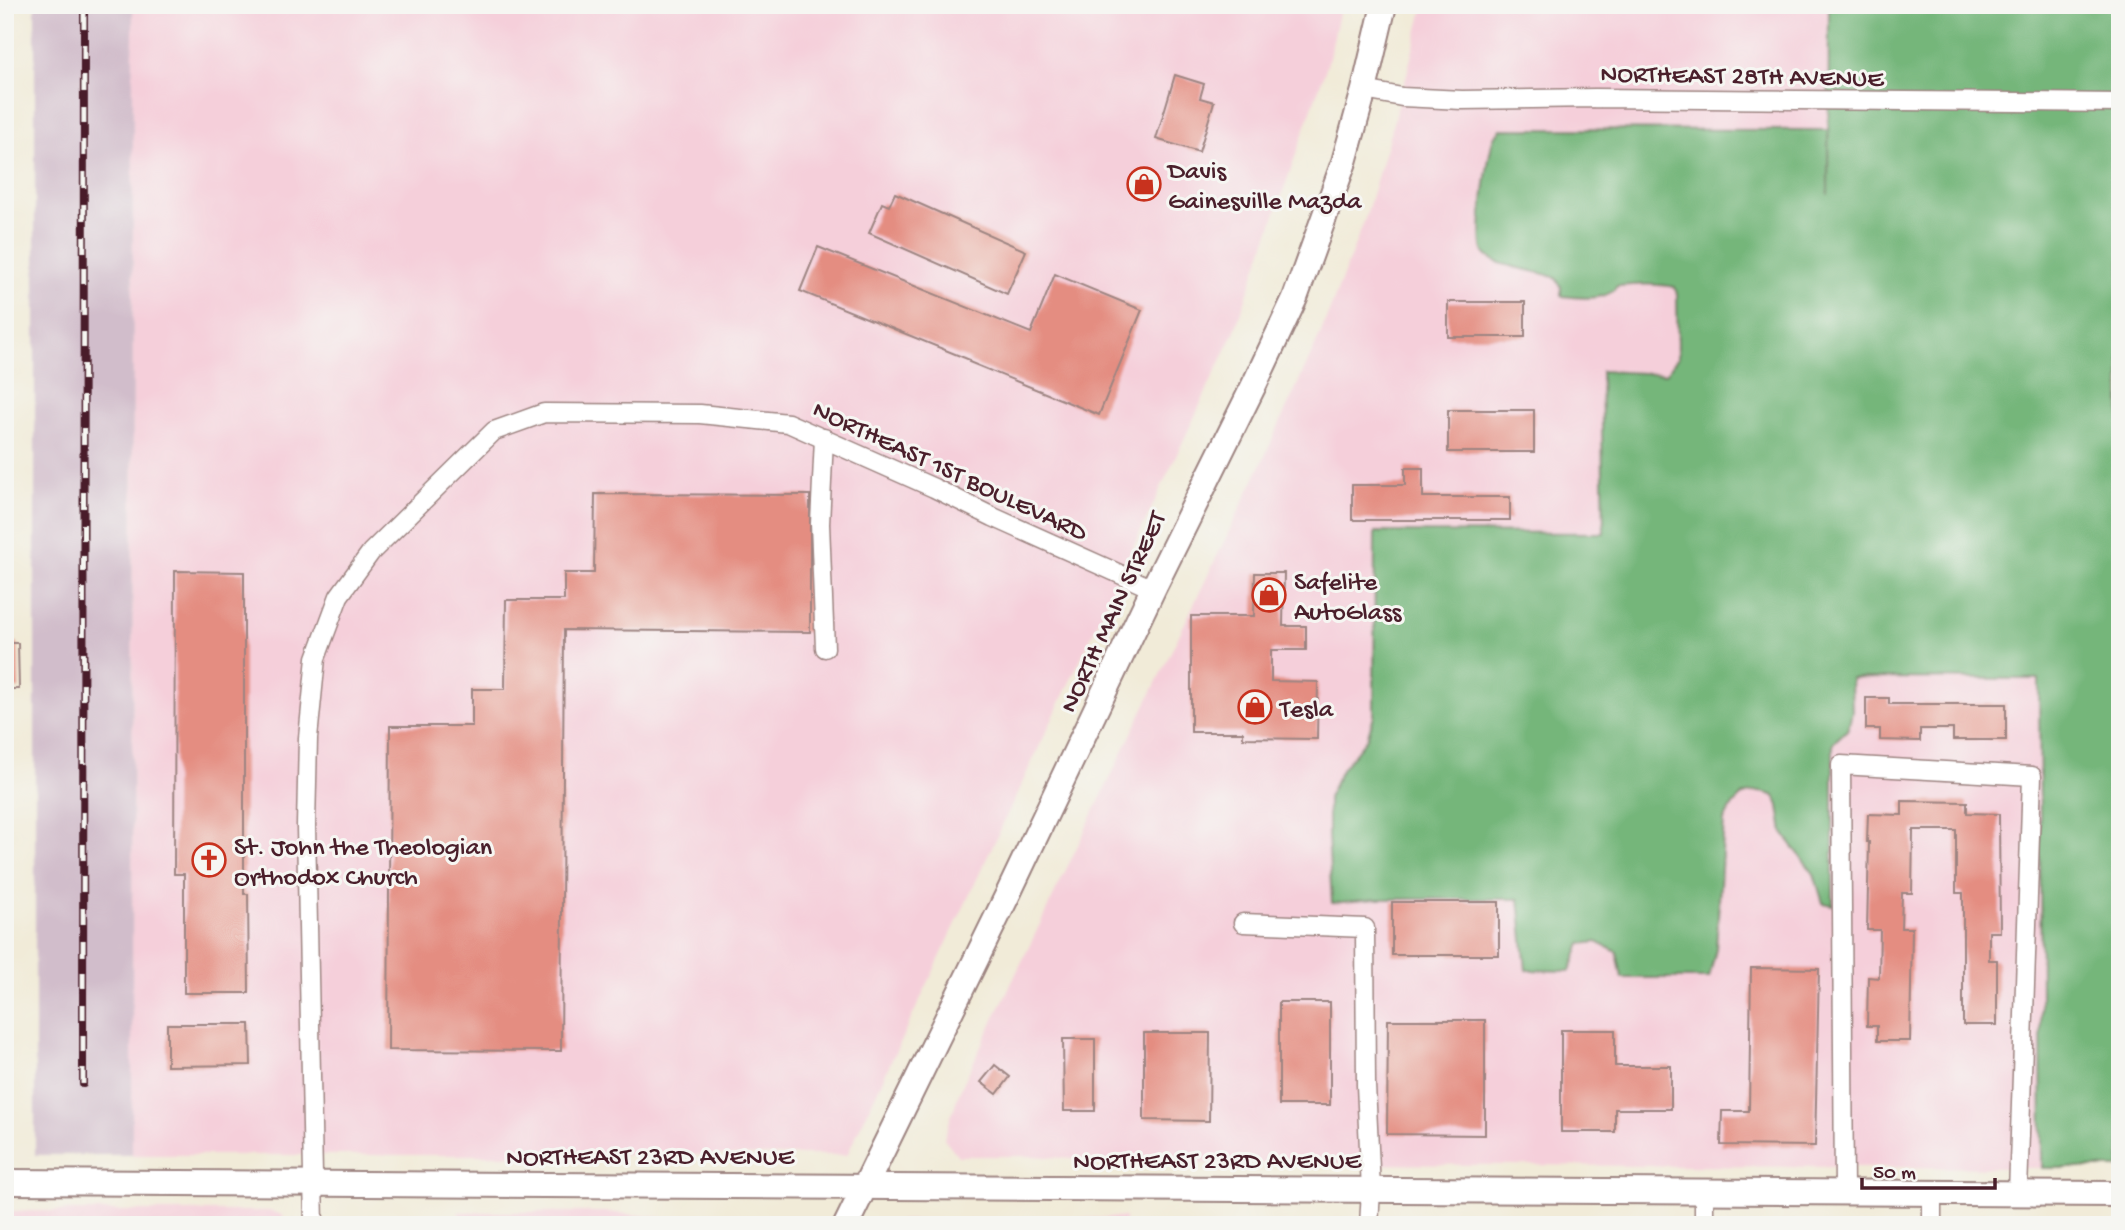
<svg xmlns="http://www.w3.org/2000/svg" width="2125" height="1230" font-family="'Gochi Hand',sans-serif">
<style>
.built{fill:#f5cfda}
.industrial{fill:#d1bdcb}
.forest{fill:#74b67a;stroke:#5f6a52;stroke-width:2}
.building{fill:#e48d81}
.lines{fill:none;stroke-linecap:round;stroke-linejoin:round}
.minor-casing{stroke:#9e8582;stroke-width:21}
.secondary-casing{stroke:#9e8582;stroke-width:28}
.minor{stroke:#fff;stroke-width:18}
.secondary{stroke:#fff;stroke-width:24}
.rail-casing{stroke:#4a1f2b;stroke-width:8}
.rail{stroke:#f6f6f2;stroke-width:5;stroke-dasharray:16;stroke-linecap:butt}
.labels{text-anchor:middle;stroke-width:6;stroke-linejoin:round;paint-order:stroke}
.street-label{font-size:26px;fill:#4a1f2b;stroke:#f6f6f2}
.poi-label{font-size:26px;fill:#4a1f2b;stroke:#f6f6f2;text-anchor:start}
</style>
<rect width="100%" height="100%" fill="#f6f6f2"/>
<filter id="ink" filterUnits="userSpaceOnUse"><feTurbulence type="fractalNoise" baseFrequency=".0143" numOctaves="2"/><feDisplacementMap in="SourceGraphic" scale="14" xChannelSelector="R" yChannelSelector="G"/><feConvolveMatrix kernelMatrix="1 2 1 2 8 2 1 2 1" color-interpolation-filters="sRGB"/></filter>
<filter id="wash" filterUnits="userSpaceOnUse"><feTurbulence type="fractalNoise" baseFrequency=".00686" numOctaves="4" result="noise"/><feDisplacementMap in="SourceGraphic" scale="28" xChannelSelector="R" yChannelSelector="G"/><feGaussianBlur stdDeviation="1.57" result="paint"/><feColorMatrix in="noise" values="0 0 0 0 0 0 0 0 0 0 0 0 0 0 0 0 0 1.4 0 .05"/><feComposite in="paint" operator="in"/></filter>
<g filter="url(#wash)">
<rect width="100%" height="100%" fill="#f1ebd8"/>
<g class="built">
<path d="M133,5h1208l-13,57 -94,271 -387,822h-715z"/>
<path d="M1424,5h404l1,672 211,2 2,489 -900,-5 -109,-7h-75l-14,-18 16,-48 299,-621 61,-134 45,-116 40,-137z"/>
<path d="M5,1211h266l11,4 6,10h-283z"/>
<path d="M459,1212h148l60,6 122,1 3,6h-333z"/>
<path d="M1125,1217v8h-234l8,-5h134z"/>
</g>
<path class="industrial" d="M35,5h98l-1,1150h-97z"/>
<path class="forest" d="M1829,5h291v1163h-78l-3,-489 -188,-1 1,34 -4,17 -15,14v162l-10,-2 -9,-29 -31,-41 -4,-27 -4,-10c-27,-11 -40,1 -51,25l-8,128 -7,29h-87l-5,-26 -20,-10 -16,2 -11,27 -44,-1 -7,-71h-143l-44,4 -4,-67v-38l12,-26 27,-34 7,-22 1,-184 229,1 -3,-162 65,3 12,-17 -1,-62 -2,-8c-19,-4 -38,-3 -58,-1 -11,17 -39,11 -56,10v-9l-5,-9c-16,-8 -59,-10 -71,-24 -10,-11 3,-102 9,-117 2,-3 5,-5 7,-8l327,1v65z"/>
<g id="blocks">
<g class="building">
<path d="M1175,75l29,9 -4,14 14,4 -15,50 -43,-13z"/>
<path d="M895,193l131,58 -19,43 -138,-61 13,-30 7,3z"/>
<path d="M818,247l213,86 24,-59 87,36 -43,105 -130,-53 1,-2 -170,-69z"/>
<rect x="1448" y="302" width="77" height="35"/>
<rect x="1448" y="410" width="86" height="42"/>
<path d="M1405,468h18v29h87v23h-158v-35h53z"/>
<path d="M595,494l215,1v137l-246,-2 -3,421 -173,-1 2,-324h82v-37h33l1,-89h58v-27h30z"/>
<path d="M175,571l69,1v322h4l1,99h-65v-119h-10z"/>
<path d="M1255,573h29l-1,53h23v24h-35v31l47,1 -1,57 -74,-1v-6h-52v-116h63z"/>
<path d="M5,643h13l1,46h-14z"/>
<path d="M1866,698h23v6h117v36h-53v-11h-33v12l-40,-1v-11h-14z"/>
<path d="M1902,801l65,1v11l32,1 1,118h-11v28h8v65h-34v-132h-7v-63h-43l-1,63h-10l-1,35h11l-2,113h-33v-15h-10l1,-49 11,1 1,-48h-13l2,-88h-2l1,-28 34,1z"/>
<rect x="1392" y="902" width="107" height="53"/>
<path d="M1751,968l68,1 -4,177 -94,-1 1,-34h27z"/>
<rect x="1279" y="1002" width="51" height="103"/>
<path d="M1388,1020h97v115l-98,-1z"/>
<path d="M167,1024h83l1,41 -84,1z"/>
<path d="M1561,1030h54v36h56v43h-56v23h-54z"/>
<path d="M1144,1033h66l-1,88 -65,-1z"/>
<path d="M1063,1039h32v72h-31z"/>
<path d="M995,1065l15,12 -13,17 -16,-12z"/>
</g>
</g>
</g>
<g filter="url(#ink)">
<use href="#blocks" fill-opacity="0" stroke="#9e8582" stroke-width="2"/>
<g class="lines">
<defs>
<g id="minor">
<path d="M1364,90l38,7 60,3 133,-2 525,5"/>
<path d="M824,438l-4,86 5,124"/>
<path d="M1243,923l122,5 1,157 5,105 -2,35"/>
<path d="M1844,1192l-3,-427 191,11 -14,417"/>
<path d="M314,1225l-8,-399 2,-88 8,-80 23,-62 32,-44 123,-121 50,-18 156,1 88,9 146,65 59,29 160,72"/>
<path d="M1704,1225v-33"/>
<path d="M1932,1225v-32"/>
</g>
<g id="secondary">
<path d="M5,1182l2115,12"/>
<path d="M846,1225l162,-331 145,-305 101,-204 41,-87 49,-136 20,-72 20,-85"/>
</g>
</defs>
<use href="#minor" class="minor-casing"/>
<use href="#secondary" class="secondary-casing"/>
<use href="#minor" class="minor"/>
<use href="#secondary" class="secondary"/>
<defs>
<path id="rail" d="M83,1084l1,-1079"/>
</defs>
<use href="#rail" class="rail-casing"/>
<use href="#rail" class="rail"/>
</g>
</g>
<defs>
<symbol id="shop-ring" viewBox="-11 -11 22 22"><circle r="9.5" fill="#f6f6f2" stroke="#c8321e" stroke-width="1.5"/><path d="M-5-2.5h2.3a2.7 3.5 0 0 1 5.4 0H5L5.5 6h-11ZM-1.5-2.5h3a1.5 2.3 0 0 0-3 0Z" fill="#c8321e"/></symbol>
<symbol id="church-ring" viewBox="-11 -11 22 22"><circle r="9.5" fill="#f6f6f2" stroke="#c8321e" stroke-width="1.5"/><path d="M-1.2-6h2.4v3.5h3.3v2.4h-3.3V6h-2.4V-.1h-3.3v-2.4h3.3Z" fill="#c8321e"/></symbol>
</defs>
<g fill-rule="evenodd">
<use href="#shop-ring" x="1125" y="165" width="38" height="38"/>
<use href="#shop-ring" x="1250" y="576" width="38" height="38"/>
<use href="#shop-ring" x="1236" y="688" width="38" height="38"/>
<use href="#church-ring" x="190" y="841" width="38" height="38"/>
</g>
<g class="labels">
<g class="street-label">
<text transform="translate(1742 74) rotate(1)" y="9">NORTHEAST 28TH AVENUE</text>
<text transform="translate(951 469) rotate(25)" y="9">NORTHEAST 1ST BOULEVARD</text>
<text transform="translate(1111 611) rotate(-65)" y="9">NORTH MAIN STREET</text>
<text x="650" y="1164">NORTHEAST 23RD AVENUE</text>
<text x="1217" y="1168">NORTHEAST 23RD AVENUE</text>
</g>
<g class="poi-label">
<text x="1168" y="178">Davis<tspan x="1168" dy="30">Gainesville Mazda</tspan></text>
<text x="1294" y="589">Safelite<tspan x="1294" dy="30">AutoGlass</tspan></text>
<text x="1280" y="716">Tesla</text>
<text x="234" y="854">St. John the Theologian<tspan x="234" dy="30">Orthodox Church</tspan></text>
</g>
</g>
<rect width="2125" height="1230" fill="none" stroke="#f6f6f2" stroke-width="28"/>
<path d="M1862 1178v10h133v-10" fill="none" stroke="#4a1f2b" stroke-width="3.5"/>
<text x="1873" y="1178" font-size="21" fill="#4a1f2b" stroke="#f6f6f2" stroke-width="5" paint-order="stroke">50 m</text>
</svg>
